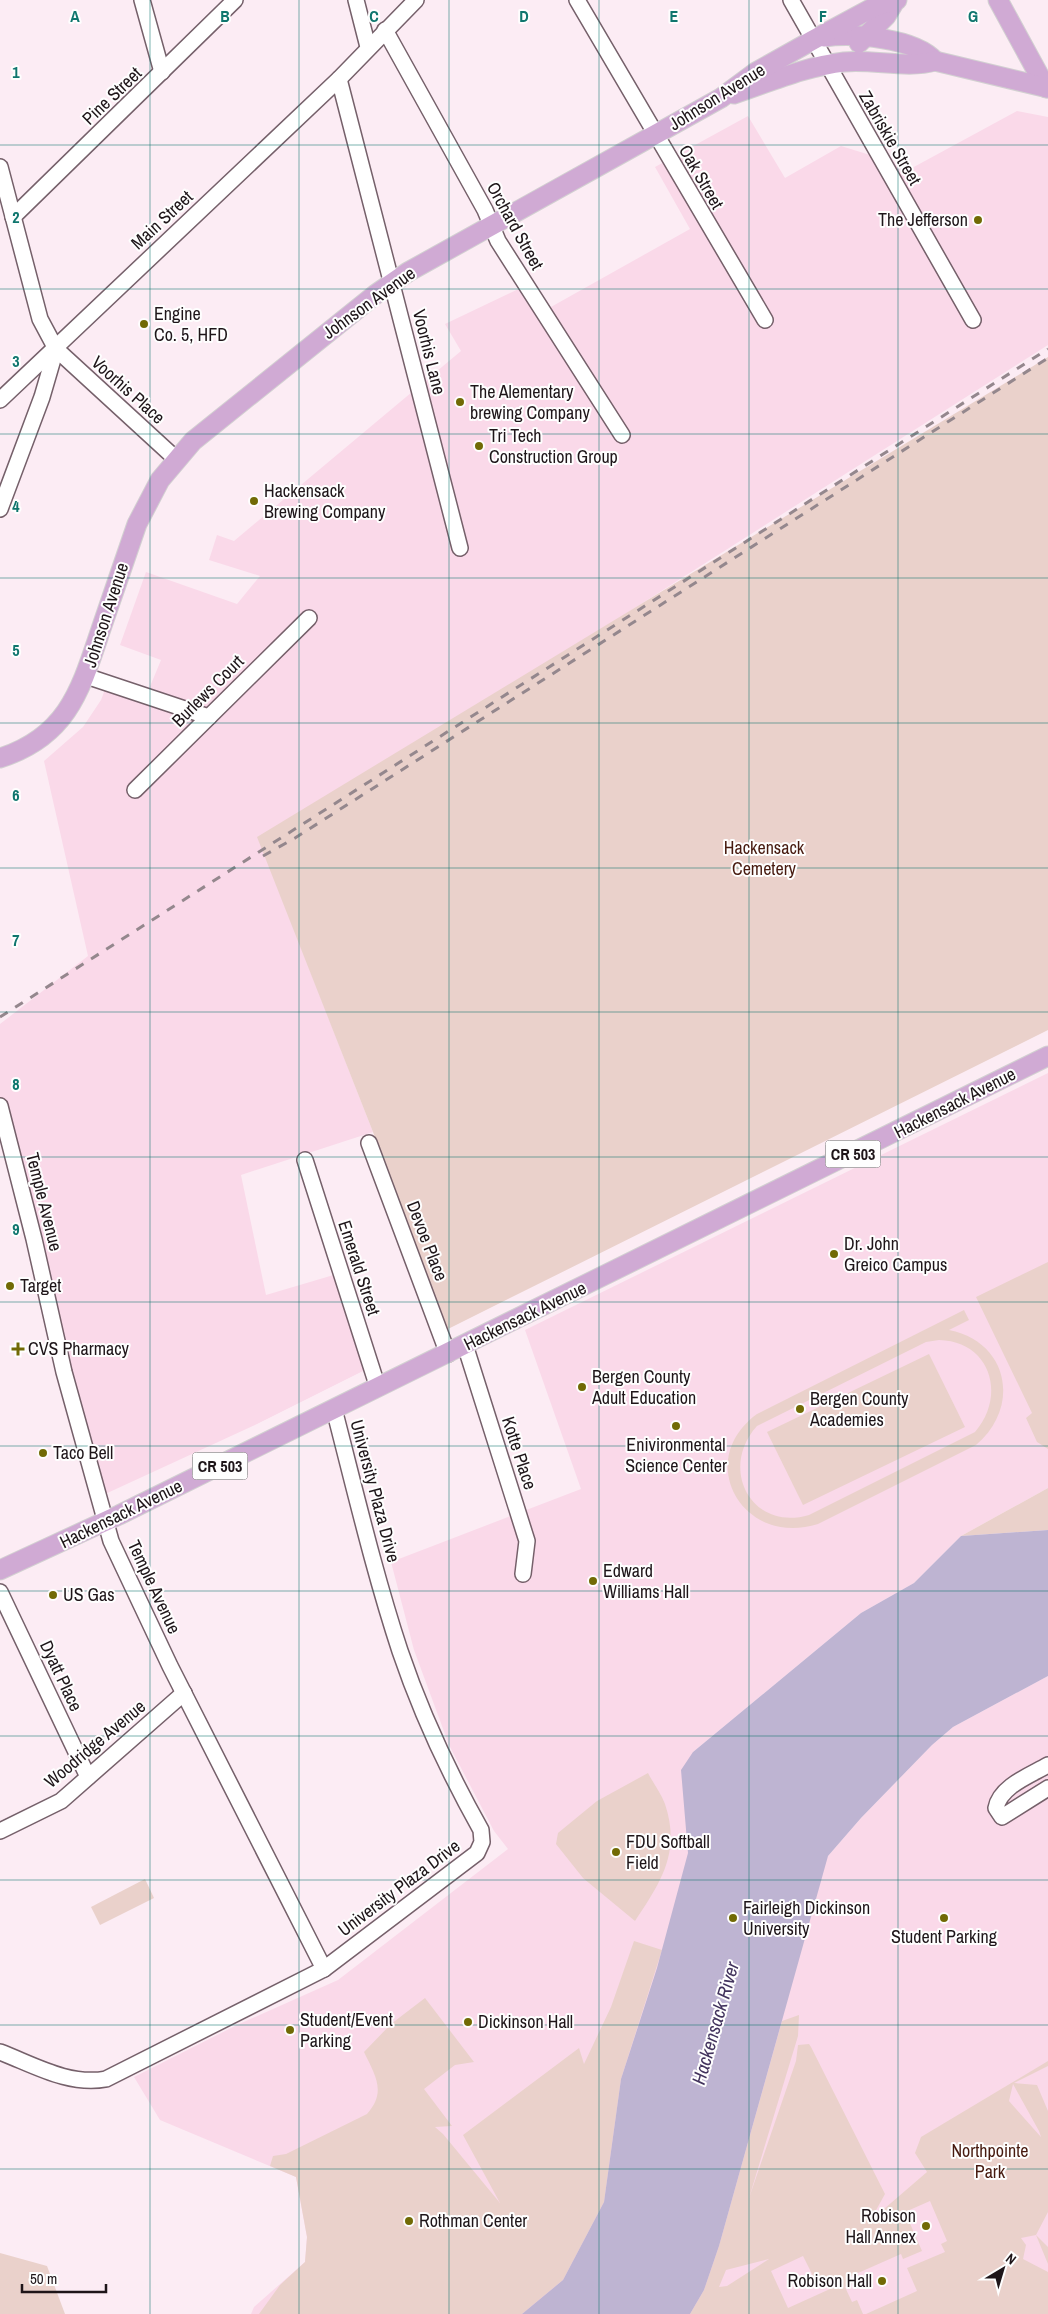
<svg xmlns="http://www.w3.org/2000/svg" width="1048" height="2314" font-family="'Archivo Narrow',sans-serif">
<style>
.built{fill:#fad9e9}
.green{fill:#ead1cb;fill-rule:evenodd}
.water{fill:#beb4d2}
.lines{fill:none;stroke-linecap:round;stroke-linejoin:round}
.minor-casing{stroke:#75606a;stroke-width:18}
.major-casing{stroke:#d2d0d1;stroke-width:21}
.minor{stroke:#fff;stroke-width:15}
.major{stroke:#d0aad4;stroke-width:19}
.rail{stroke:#94878d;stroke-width:3;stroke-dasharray:9 9;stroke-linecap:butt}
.grid{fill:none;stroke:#0f766e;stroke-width:1;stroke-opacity:0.55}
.poi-dot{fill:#716a05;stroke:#fefefe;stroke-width:2}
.labels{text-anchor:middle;stroke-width:4;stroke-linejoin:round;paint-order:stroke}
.shield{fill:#fefefe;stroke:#615b5e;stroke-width:1}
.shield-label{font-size:16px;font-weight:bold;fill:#1e1519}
.street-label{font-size:18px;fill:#1e1519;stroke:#fefefe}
.poi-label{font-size:18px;fill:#1e1519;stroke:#fefefe;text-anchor:start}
.park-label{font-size:18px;fill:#471a0f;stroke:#fefefe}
.water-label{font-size:19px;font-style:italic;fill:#42335d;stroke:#fefefe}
.grid-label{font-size:16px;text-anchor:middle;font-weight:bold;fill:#0f766e;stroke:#fefefe;stroke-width:4;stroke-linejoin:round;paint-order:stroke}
</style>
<rect width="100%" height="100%" fill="#fcecf4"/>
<g class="built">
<path d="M1017,111l31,6v228l-723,460 -67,32 115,295 -132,43 25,120 71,-21 30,95 -110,55 -154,71 -103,-390v-81l88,-68 -44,-195 39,-34 18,-27 5,-13 38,14 17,-41 -41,-15 26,-73 91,32 23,-28 -51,-16 8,-25 17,6 227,-190 -16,-27 82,-39 15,27 148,-83 -35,-62 93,-51 37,62 56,-32 71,22z"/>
<path d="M1048,1073v415l-87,48 -47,47 -53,30 -168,139 135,104 33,-38 71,-73 21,-18 95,-51v638h-797l3,-7 51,-45 2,-25 -11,-60 -136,-57 -26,-43 103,-52 101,-45 170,-131 -14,-18 -45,-86 -35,-95 -23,-88 190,-73 -56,-159z"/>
</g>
<g class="green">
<path d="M1048,357v673l-608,303 -67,-201 -116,-295z"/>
<path d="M1048,1262v187l-11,-7 -11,-24 6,-5 -56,-116z"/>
<path d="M964,1310l5,10 -20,10c60,12 72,77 27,115l-158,79c-75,24 -125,-63 -61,-110zM939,1340c51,1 68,55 36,92l-166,83c-57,17 -91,-46 -52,-89l169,-84z"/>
<path d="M929,1354l36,73 -162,78 -36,-73z"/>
<path d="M1048,1488v42l-87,6z"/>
<path d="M648,1773c5,10 13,20 17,31 16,48 -4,78 -30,117l-52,-43 -27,-34 2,-11 39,-32z"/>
<path d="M145,1879l9,19 -54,27 -9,-18z"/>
<path d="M634,1941l28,9 -41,129 -17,123 -41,78 -41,34h-263l21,-29 25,-23 2,-25 -11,-60 -26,-11 3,-10 13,-2 81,-40c20,-22 8,-39 -3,-62l27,-28 34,-26 49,64 -19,3 -31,24 28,37 -17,1 8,7 57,69 -37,-68 116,-87 5,16 27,-57z"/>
<path d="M799,2015l-1,21 -49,162 47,-137 2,-16 11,-1 2,3 74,147 -15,27 57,-49 -12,-19 6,-16 127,-76v5l-34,17 23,2 11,26v101l-12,23 12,12v17l-12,-29 -15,3 5,7 -3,14 25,13v42h-182l51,-23 -10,-23 38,-16 -4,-8 6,-3 -17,-40 -25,11 17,39 -19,8 -2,-5 -52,23 3,7 -7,3 7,15 5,-2 6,14h-173l14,-24 15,-44 63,-225zM1013,2084l26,47 2,6 -32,-36zM803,2256l11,22 13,4 3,7 -42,19 -17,-37zM769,2259l-42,27 -8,1 7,-17z"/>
<path d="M0,2253l47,13 18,48h-65z"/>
</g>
<path class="water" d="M1048,1530v146l-95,51 -21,18 -71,73 -33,38 -109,390 -15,44 -14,24h-168l41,-34 41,-78 17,-123 36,-111 31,-115 -7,-83 12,-18 168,-139 53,-30 47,-47z"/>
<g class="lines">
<defs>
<g id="minor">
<path d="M142,0l20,72"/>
<path d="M356,0l12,47"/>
<path d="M577,0l188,320"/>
<path d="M791,0l182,320"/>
<path d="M385,30l100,180 13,31 124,194"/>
<path d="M339,79l121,469"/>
<path d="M0,167l40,152 16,30 120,110"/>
<path d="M13,217l222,-217"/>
<path d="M0,400l339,-321 77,-79"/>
<path d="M0,509l42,-112 14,-48"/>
<path d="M86,676l123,41"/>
<path d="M135,790l174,-172"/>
<path d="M0,1106l34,133 30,133 47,169 59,125 154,303"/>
<path d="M369,1143l79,211"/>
<path d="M305,1160l73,228"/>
<path d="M465,1345l62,196 -4,33"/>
<path d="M0,1592l88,185"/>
<path d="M1048,1765c-17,10 -48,21 -52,43l6,9 46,-29"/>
<path d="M0,1831l61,-30 123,-108"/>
<path d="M0,2052c34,13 69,34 106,27l218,-110 153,-116 5,-11 -1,-12c-32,-57 -60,-117 -81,-179 -26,-79 -45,-161 -66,-242"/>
</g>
<g id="major">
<path d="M998,0l48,88"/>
<path d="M824,37c30,-4 91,1 111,24"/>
<path d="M859,43l27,-27 9,-15"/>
<path d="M734,94c36,-12 73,-28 110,-32 30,-3 63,7 91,-1l113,27"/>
<path d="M0,758c69,-22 81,-70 102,-132 12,-34 23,-68 35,-102l23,-44 33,-39 183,-147 32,-22 313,-174 35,-26 57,-32 61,-33 23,-7"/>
<path d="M0,1570l119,-55 929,-459"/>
</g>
</defs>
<use href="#minor" class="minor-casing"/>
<use href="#major" class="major-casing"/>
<use href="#minor" class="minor"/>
<use href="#major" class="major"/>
<g class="rail">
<path d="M263,856l32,-18 753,-480"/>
<path d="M0,1017l1048,-668"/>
</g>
</g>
<path class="grid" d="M150,0v2314M299,0v2314M449,0v2314M599,0v2314M749,0v2314M898,0v2314M0,145h1048M0,289h1048M0,434h1048M0,578h1048M0,723h1048M0,868h1048M0,1012h1048M0,1157h1048M0,1302h1048M0,1446h1048M0,1591h1048M0,1736h1048M0,1880h1048M0,2025h1048M0,2169h1048"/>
<g class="poi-dot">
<circle cx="978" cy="220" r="5"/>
<circle cx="144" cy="324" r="5"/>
<circle cx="460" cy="402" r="5"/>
<circle cx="479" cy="446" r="5"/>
<circle cx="254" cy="501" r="5"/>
<circle cx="834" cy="1254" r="5"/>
<circle cx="10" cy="1286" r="5"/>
<path d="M15.5 1341.5h5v5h5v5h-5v5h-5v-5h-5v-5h5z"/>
<circle cx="582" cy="1387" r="5"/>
<circle cx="800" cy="1409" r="5"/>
<circle cx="676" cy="1426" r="5"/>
<circle cx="43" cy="1453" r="5"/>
<circle cx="593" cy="1581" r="5"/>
<circle cx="53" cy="1595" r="5"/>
<circle cx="616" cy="1852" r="5"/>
<circle cx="733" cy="1918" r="5"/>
<circle cx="944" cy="1918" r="5"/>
<circle cx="468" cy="2022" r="5"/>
<circle cx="290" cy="2030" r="5"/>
<circle cx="409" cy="2221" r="5"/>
<circle cx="926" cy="2226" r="5"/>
<circle cx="882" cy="2281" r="5"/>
</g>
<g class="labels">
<g class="shield">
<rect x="825.5" y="1140.5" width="55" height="27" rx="4"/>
<rect x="192.5" y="1452.5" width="55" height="27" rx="4"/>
</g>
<g class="shield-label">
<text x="853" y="1160">CR 503</text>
<text x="220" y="1472">CR 503</text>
</g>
<g class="street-label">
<text transform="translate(112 96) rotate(-44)" y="6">Pine Street</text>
<text transform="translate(717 97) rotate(-32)" y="6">Johnson Avenue</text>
<text transform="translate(890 138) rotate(60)" y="6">Zabriskie Street</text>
<text transform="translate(701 177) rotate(60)" y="6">Oak Street</text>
<text transform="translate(162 220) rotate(-43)" y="6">Main Street</text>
<text transform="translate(515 226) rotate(61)" y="6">Orchard Street</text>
<text transform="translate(369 303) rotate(-36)" y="6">Johnson Avenue</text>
<text transform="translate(429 352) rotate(76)" y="6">Voorhis Lane</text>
<text transform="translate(128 390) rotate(42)" y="6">Voorhis Place</text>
<text transform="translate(106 615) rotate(-72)" y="6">Johnson Avenue</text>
<text transform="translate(208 691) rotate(-45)" y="6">Burlews Court</text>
<text transform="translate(955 1103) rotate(-27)" y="6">Hackensack Avenue</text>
<text transform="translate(44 1202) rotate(76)" y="6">Temple Avenue</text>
<text transform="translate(427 1241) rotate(69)" y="6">Devoe Place</text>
<text transform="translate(359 1268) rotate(72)" y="6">Emerald Street</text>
<text transform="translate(525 1316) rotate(-26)" y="6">Hackensack Avenue</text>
<text transform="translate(519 1453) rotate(72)" y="6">Kotte Place</text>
<text transform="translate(375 1491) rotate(75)" y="6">University Plaza Drive</text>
<text transform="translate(121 1514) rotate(-26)" y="6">Hackensack Avenue</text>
<text transform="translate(154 1587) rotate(65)" y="6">Temple Avenue</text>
<text transform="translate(61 1676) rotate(65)" y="6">Dyatt Place</text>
<text transform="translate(95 1744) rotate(-40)" y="6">Woodridge Avenue</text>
<text transform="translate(399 1888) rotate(-37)" y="6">University Plaza Drive</text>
</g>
<g class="poi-label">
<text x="968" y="226" text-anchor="end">The Jefferson</text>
<text x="154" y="320">Engine<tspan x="154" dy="21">Co. 5, HFD</tspan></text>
<text x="470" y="398">The Alementary<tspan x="470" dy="21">brewing Company</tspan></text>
<text x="489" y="442">Tri Tech<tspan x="489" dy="21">Construction Group</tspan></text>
<text x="264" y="497">Hackensack<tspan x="264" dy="21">Brewing Company</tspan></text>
<text x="844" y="1250">Dr. John<tspan x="844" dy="21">Greico Campus</tspan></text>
<text x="20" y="1292">Target</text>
<text x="28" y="1355">CVS Pharmacy</text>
<text x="592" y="1383">Bergen County<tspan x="592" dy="21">Adult Education</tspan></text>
<text x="810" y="1405">Bergen County<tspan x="810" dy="21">Academies</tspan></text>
<text x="676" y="1451" text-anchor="middle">Enivironmental<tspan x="676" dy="21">Science Center</tspan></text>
<text x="53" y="1459">Taco Bell</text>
<text x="603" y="1577">Edward<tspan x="603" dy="21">Williams Hall</tspan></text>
<text x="63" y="1601">US Gas</text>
<text x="626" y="1848">FDU Softball<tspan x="626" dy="21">Field</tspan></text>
<text x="743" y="1914">Fairleigh Dickinson<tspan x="743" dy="21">University</tspan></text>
<text x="944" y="1943" text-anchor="middle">Student Parking</text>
<text x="300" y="2026">Student/Event<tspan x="300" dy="21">Parking</tspan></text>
<text x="478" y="2028">Dickinson Hall</text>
<text x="916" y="2222" text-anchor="end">Robison<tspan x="916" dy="21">Hall Annex</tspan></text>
<text x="419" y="2227">Rothman Center</text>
<text x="872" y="2287" text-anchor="end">Robison Hall</text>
</g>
<g class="park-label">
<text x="764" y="854">Hackensack<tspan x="764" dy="21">Cemetery</tspan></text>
<text x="990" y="2157">Northpointe<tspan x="990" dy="21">Park</tspan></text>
</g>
<g class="water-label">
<text transform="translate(715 2023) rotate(-74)" y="7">Hackensack River</text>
</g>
</g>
<g class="grid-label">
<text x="75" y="22">A</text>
<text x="225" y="22">B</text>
<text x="374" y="22">C</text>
<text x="524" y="22">D</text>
<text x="674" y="22">E</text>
<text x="823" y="22">F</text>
<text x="973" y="22">G</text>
<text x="16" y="78">1</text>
<text x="16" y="223">2</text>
<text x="16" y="367">3</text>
<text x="16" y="512">4</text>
<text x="16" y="656">5</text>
<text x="16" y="801">6</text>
<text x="16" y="946">7</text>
<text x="16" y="1090">8</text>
<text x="16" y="1235">9</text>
</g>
<g transform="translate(1003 2269) rotate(38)" stroke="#fefefe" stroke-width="4" paint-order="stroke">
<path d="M0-4L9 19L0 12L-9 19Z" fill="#1e1519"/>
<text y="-8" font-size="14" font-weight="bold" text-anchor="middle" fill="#1e1519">N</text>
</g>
<path d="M22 2284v8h84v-8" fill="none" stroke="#1e1519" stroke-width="2.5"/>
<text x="30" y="2284" font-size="15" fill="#1e1519" stroke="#fefefe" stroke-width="4" paint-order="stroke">50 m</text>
</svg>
